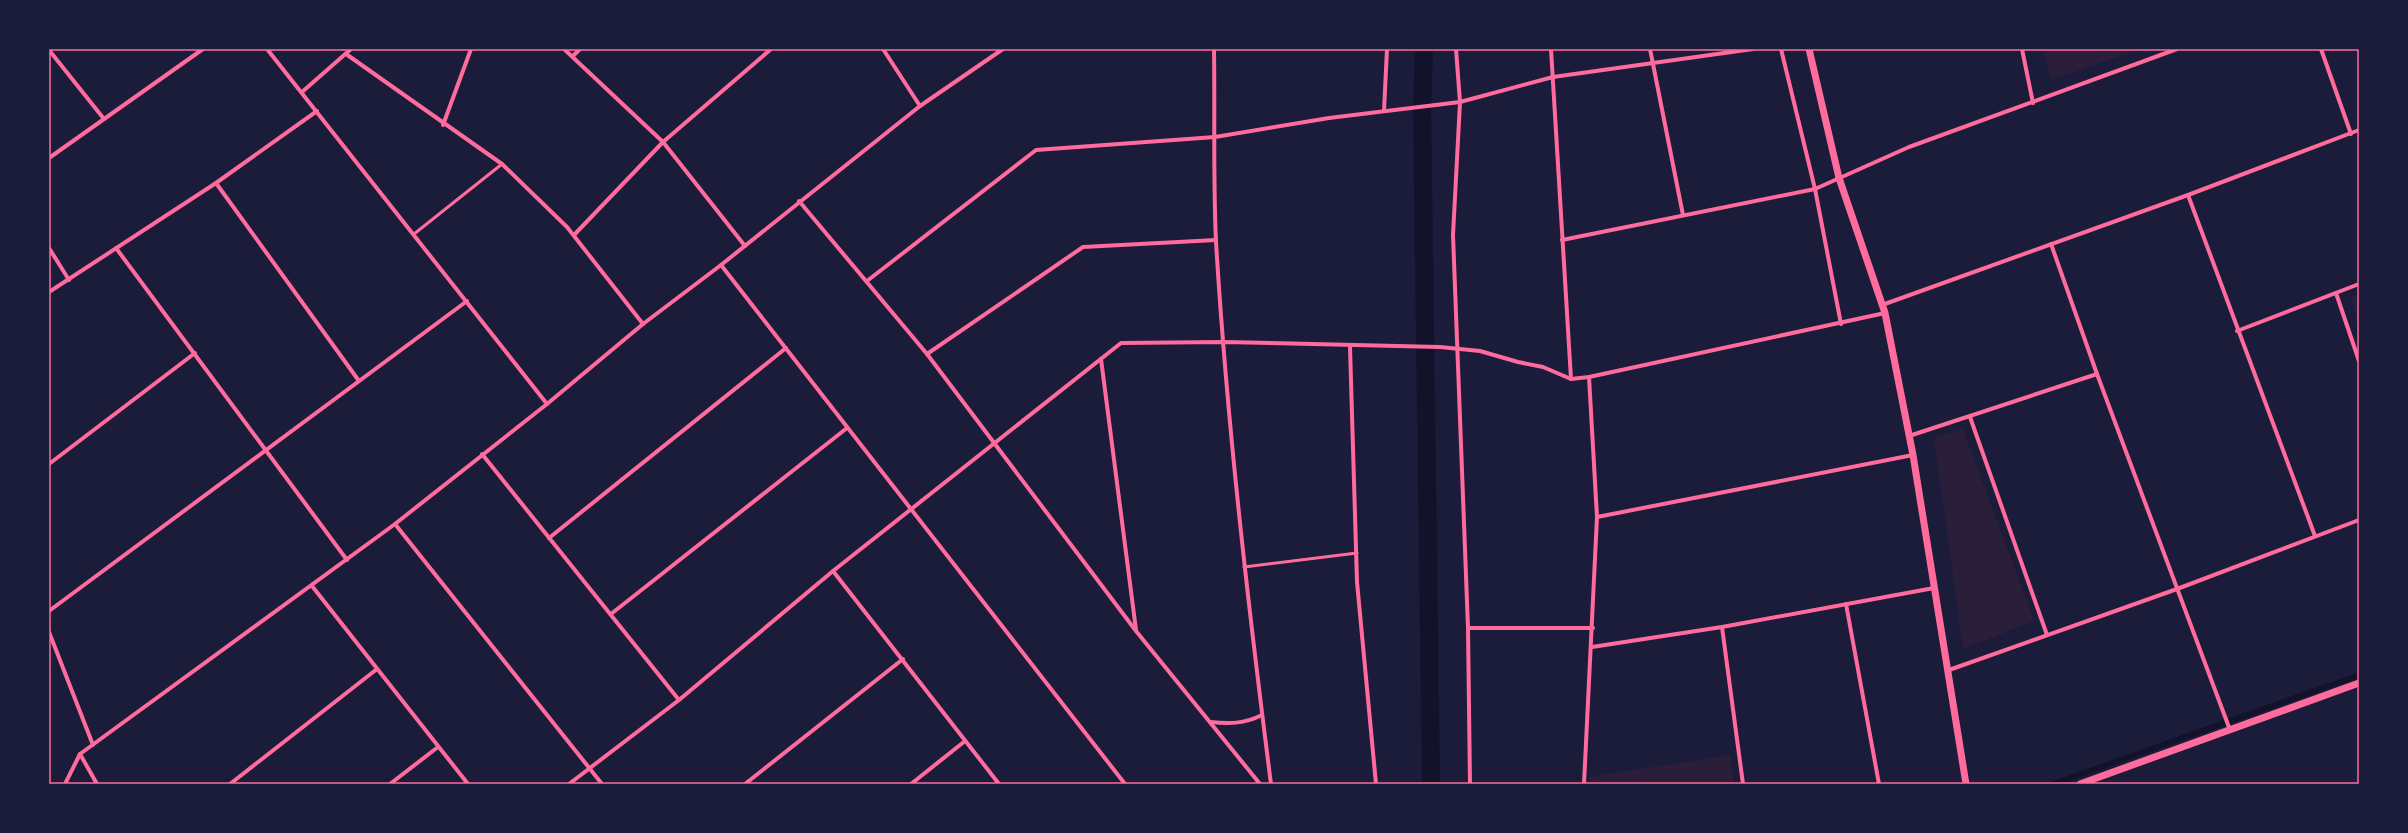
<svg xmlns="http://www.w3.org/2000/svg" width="2408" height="833" font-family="'PT Sans Narrow',sans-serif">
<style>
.green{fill:#2a1e3b}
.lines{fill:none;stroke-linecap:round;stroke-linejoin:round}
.stream{stroke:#12122b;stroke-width:5.5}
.canal{stroke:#12122b;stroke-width:18}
.service{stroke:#ff6b9d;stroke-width:3}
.minor{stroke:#ff6b9d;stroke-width:4}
.tertiary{stroke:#ff6b9d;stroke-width:7}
.neatline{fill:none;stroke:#ff6b9d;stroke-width:1.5}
</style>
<rect width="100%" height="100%" fill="#1b1b3a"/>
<g class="green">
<path d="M2043,49h98l-90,31z"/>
<path d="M2359,295v30l-9,-27z"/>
<path d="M1963,429l71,192 -71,28 -29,-211z"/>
<path d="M1730,755l4,29h-145v-7z"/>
</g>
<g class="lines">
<path class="stream" d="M2053,784l306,-109"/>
<path class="canal" d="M1424,49l-2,58 9,677"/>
<g class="service">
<path d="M414,234l88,-70"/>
<path d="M1244,567l113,-14"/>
</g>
<g class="minor">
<path d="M267,49l280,355"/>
<path d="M564,49l99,93 82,104"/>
<path d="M883,49l37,57"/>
<path d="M1214,49c1,64 -1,129 2,193 11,181 32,362 55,542"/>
<path d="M1456,49l4,53 -7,133 15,393 2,156"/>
<path d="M1551,49l20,330"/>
<path d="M1650,49l33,166"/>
<path d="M1781,49l34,140 26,135"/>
<path d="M2022,49l11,54"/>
<path d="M2321,49l30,85"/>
<path d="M49,50l55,69"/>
<path d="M346,54l156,110 65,63 76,97"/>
<path d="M573,56l7,-7"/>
<path d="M302,92l49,-43"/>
<path d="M1384,111l3,-62"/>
<path d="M443,125l28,-76"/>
<path d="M49,158l154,-109"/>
<path d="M216,183l143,198"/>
<path d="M2188,195l127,341"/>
<path d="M799,201l128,153 209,277 124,153"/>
<path d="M574,235l89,-93 108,-93"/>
<path d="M1562,240l253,-51 94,-42 268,-98"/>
<path d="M2051,244l46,130 133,356"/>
<path d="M49,248l20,32"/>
<path d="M116,248l231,312"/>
<path d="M721,265l404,519"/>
<path d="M867,281l169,-131 179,-13 114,-19 131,-16 93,-25 200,-28"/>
<path d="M49,292l167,-109 101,-72"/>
<path d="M2336,293l23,68"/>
<path d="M1882,305l306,-110 171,-65"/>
<path d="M2237,331l122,-47"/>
<path d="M1350,347l7,235 19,202"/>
<path d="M927,354l156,-107 133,-7"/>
<path d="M1101,359l35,271"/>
<path d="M1970,417l77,218"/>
<path d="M1909,436l188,-62"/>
<path d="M482,454l197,246"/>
<path d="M49,464l146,-111"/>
<path d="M1597,517l316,-62"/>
<path d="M395,524l207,260"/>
<path d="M549,538l237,-190"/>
<path d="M833,571l166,213"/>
<path d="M312,586l156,198"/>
<path d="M1846,604l33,180"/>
<path d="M49,611l418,-310"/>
<path d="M611,614l236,-186"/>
<path d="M1722,627l21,157"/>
<path d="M1468,628h125"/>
<path d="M49,632l44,113"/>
<path d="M1592,647l130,-20 212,-39"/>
<path d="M1949,670l228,-81 182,-69"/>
<path d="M1210,722c19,2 34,2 52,-7"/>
<path d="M80,754l17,30"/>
<path d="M65,784l15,-30 315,-230 152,-120 96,-80 78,-59 199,-159 83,-57"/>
<path d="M230,784l147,-115"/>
<path d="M390,784l48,-37"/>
<path d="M569,784l110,-84 154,-129 288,-228 103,-1 216,5 40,4 38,11 25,5 28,12 18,-2 296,-64"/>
<path d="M745,784l158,-125"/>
<path d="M911,784l54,-43"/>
<path d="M1584,784l13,-267 -8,-140"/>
</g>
<g class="tertiary">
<path d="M1809,49l30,129 46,135 28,142 53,329"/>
<path d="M2080,784l279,-101"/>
</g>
</g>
<rect width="2408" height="833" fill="none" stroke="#1b1b3a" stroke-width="100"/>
<rect x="50" y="50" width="2308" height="733" class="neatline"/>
</svg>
